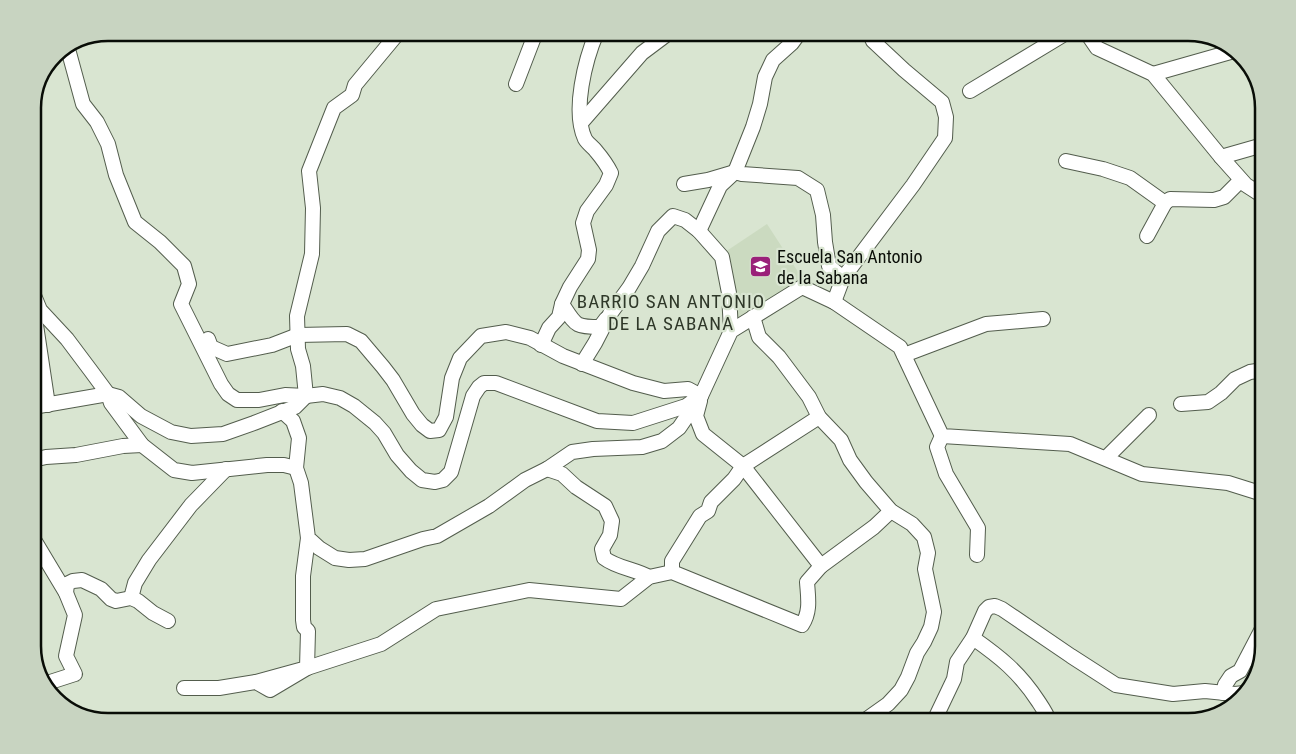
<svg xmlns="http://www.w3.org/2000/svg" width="1296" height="754" font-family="'Roboto Condensed',sans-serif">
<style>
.built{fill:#cbdac0}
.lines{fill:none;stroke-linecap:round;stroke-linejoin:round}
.minor-casing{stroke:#535d4d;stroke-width:16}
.minor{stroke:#fff;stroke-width:14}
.labels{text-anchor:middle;stroke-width:4.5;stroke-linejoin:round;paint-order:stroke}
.poi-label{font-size:18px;fill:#090d07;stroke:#d9e5d1;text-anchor:start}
.neighbourhood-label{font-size:19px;letter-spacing:1px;fill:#2f3829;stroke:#d9e5d1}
.rim{fill:none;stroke:#090d07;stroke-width:2.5}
</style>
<rect width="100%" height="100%" fill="#d9e5d1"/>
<path class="built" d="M767,224l37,57 -69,40 -10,-69z"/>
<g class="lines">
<defs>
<g id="minor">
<path d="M1086,32l11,16 56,26 68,83 25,28 17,11"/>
<path d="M68,49l15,55 14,18 11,22 8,31 19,47 25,20 24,24 5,18 -8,20 40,80 7,10 9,6h22l26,-5 21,1 17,-2 17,4 14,8 21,17 9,10 13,22 14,16 11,9 13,2 8,-2 8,-8 22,-76 6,-9 5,-4h12l101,38 36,2 53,-17 10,-7"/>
<path d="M1153,74l81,-23"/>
<path d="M516,84l20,-52"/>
<path d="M970,91l98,-59"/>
<path d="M581,123l61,-70 28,-21"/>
<path d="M1221,157l42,-12"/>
<path d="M1066,161l37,8 27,9 35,25"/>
<path d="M684,184l24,-4 27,-8 7,2 56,4 19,12 6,25 2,27 4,24 14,12"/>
<path d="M699,231l21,-45 15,-14 18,-45 7,-23 5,-27 8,-17 19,-17 8,-11"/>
<path d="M1147,236l18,-33 5,-4 44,1 10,-3 17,-17"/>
<path d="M33,293l7,17 27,29 24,32 17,23 3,9 31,42 32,25 18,3 75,-8h17l12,3"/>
<path d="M834,302l9,-24 70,-93 32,-47 1,-21 -4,-15 -38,-32 -31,-29 -4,-9"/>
<path d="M562,304c14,21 12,23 38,23l6,-8"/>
<path d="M33,305l15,100"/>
<path d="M753,317l6,20 20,20 30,40 10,20 22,23 9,20 16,22 25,29 21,13 12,13 4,16 -3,16 9,43 -3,15 -7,15 -7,11 -9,24 -7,13 -13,14 -24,17"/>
<path d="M208,339l3,8 16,7 45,-9 26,-10 49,-1 14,7 22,26 10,13 20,34 9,11 8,6 9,-1 7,-13 6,-39 8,-20 21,-22 25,-4 24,6 33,18 70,27 31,8 24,-2 13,7"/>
<path d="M541,345l8,-17 10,-11 3,-13 8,-17 18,-28 1,-9 -6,-27 4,-12 19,-26 5,-12c-4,-8 -9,-15 -15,-22 -3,-4 -8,-7 -11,-12 -13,-28 0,-79 12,-107"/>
<path d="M904,355l82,-31 57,-5"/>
<path d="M582,364l13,-21 15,-29 19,-26 13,-22 16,-35 15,-15 12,4 14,11 23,26 7,36 2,38"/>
<path d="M306,396l-3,-30 -5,-17 -1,-33 15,-62 1,-46 -4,-37 25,-63 18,-13 3,-10 44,-53"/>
<path d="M1181,404l27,-2 13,-9 14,-14 15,-7 13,-2"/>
<path d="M33,407l75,-13 11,3 22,19 30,16 20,4 32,-2 31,-11 41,-16 11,-11"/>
<path d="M282,411l11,10 6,17 -3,30 5,15 7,55 11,10 16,10 14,2 16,-1 58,-20 14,-3 52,-30 36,-26 22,-11 25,-17 21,-3 49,-2 20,-6 17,-13 22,-32 30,-65 71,-44 32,15 66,45 42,89 128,8 72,30 86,9 35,11"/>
<path d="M942,436l-5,11 9,27 32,54 -1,27"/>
<path d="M1106,458l43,-43"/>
<path d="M33,460l13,-3 30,-2 47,-9 19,-1"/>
<path d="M547,469l15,5 14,13 29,19 7,15 -2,14 -8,14 2,9c13,10 31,11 45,19"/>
<path d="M33,538l33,55 9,22 -9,41 9,18 -31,10"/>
<path d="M821,566l53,-39 17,-16"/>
<path d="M672,572v-11l28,-45 8,-5 3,-9 23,-23 9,-13 76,-49"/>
<path d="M66,593l1,-9 6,-3 9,-1 19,9 10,10 5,2 15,-3 7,3 15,12 15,8"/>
<path d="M131,598l4,-15 14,-23 42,-55 35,-36"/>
<path d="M973,638c27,19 46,34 65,63 4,6 9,13 11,20"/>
<path d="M256,682l51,-14 1,-37 -4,-4 -1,-7v-44l5,-38"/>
<path d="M184,688h35l37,-6 14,8 37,-22 74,-24 55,-35 93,-19 92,9 28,-22 23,-5 130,53c9,-14 6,-28 5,-43l14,-16 -78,-100 -40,-32 -7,-18 4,-15"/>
<path d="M1223,693l2,-8 6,-9 9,-5 23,-44"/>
<path d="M934,721l20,-42 3,-17 16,-24 12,-27 4,-4 6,-1 7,3 69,47 45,29 57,9 32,-3 30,3 9,-1"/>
</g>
</defs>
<use href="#minor" class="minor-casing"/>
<use href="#minor" class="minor"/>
</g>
<defs>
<symbol id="school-square" viewBox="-11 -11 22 22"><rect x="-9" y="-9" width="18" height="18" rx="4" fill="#9a2079" stroke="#d9e5d1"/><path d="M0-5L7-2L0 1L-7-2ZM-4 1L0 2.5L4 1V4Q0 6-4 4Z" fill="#fff"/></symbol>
</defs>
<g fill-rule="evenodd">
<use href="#school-square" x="748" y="254" width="25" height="25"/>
</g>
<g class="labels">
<g class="poi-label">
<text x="777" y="263">Escuela San Antonio<tspan x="777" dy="21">de la Sabana</tspan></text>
</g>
<g class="neighbourhood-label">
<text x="671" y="308">BARRIO SAN ANTONIO<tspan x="671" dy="22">DE LA SABANA</tspan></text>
</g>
</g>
<path d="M0 0H1296V754H0ZM108 41H1188A67 67 0 0 1 1255 108V646A67 67 0 0 1 1188 713H108A67 67 0 0 1 41 646V108A67 67 0 0 1 108 41Z" fill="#c8d4c1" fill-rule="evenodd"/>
<path class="rim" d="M108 41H1188A67 67 0 0 1 1255 108V646A67 67 0 0 1 1188 713H108A67 67 0 0 1 41 646V108A67 67 0 0 1 108 41Z"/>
</svg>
